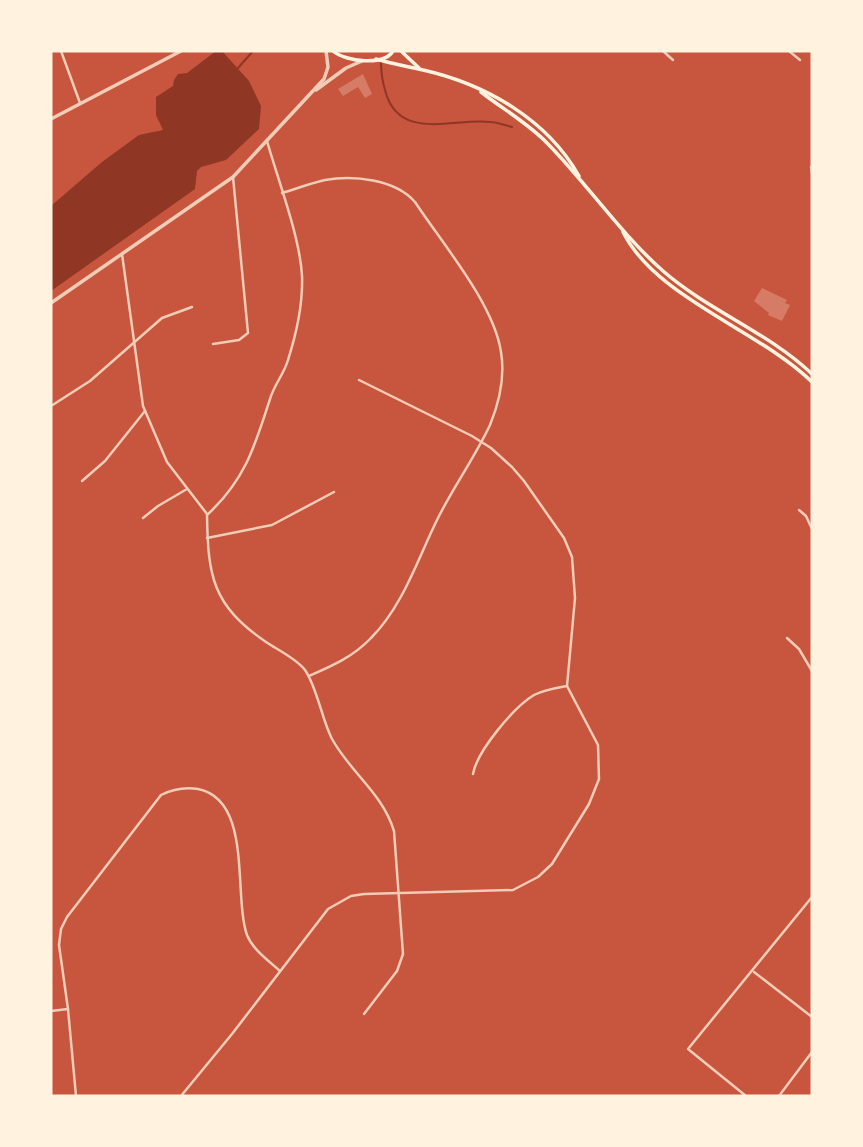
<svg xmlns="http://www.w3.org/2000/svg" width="863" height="1147" font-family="Raleway,sans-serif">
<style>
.water{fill:#8f3625}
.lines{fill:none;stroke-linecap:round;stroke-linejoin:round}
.stream{stroke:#8f3625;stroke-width:2}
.building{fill:#d67c66}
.minor{stroke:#f1ccb7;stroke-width:2.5}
.tertiary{stroke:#f1ccb7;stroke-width:3.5}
.secondary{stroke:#fff3e0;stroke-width:3.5}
</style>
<rect width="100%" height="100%" fill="#c8553d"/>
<path class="water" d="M216,51h6l27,30 12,25 -2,23 -33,31 -25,7 -4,4 -2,18 -144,102v-85l51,-44 37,-27 24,-5 -7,-15v-18l17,-11 1,-6 4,-6 9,-1z"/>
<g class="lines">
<g class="stream">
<path d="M381,62c0,10 1,18 4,28 13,52 67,28 105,32 7,0 14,3 22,5"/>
<path d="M238,68l15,-17"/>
</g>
</g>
<g class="building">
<path d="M363,74l9,20 -7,4 -7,-11 -15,9 -5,-7z"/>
<path d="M762,288l25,12 -2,3 5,2 -8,16 -14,-6 1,-2 -15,-12z"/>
</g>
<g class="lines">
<g class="minor">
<path d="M61,51l19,52"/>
<path d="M663,51l10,9"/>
<path d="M789,51l11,9"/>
<path d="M267,141c11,39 33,96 35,135 1,27 -6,59 -14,84 -4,14 -14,25 -18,39 -15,47 -25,81 -63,116 1,61 5,90 59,127 12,8 31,17 39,28 12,17 17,50 27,69 19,34 51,55 62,92l9,123 -6,17 -33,43"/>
<path d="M811,167l1,6"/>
<path d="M282,193c14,-4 29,-10 43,-13 28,-5 70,-1 90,22 27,41 79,102 86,150 4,24 -2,51 -11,73 -15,32 -36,61 -52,93 -20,40 -35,88 -67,120 -18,19 -39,28 -62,38"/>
<path d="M122,254l21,152 24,56 40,52"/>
<path d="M213,344l26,-4 9,-7 -15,-156"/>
<path d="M51,406l39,-25 72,-63 30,-11"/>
<path d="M82,481l23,-20 40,-50"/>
<path d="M799,510l7,6 6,13"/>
<path d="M143,518l15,-12 29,-17"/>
<path d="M207,538l65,-13 62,-33"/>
<path d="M787,638l12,11 13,22"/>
<path d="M473,774c4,-23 41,-67 61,-79 10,-5 22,-7 33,-9"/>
<path d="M754,972l58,45"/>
<path d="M51,1011l17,-2"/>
<path d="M76,1096l-8,-87 -9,-64 2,-16 6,-12 94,-122c12,-6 24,-8 37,-6 55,11 35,106 49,146 6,15 22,26 33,36"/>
<path d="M181,1096l51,-62 96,-125 23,-13 13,-2 149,-4 25,-13 14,-13 37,-60 10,-25 -1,-34 -31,-59 8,-88 -3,-41 -8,-19 -40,-57 -12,-14 -21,-19 -19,-12 -113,-56"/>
<path d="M746,1096l-58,-47 124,-152"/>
<path d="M779,1096l33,-44"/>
</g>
<g class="tertiary">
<path d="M316,90l30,-22 16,-7"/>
<path d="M51,119l130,-68"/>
<path d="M51,303l182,-126 91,-98 4,-12 -2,-16"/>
</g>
<g class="secondary">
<path d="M333,51c13,11 51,15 60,0"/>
<path d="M401,51l18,17"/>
<path d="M376,59c16,5 31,7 47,11 62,14 124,49 156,106"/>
<path d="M481,92c23,18 47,31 67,52 40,41 72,89 115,127 46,40 105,61 149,103"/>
<path d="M623,232c33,66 136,98 189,150"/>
</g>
</g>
<rect width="863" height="1147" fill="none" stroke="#fff3e0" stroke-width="105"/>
</svg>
